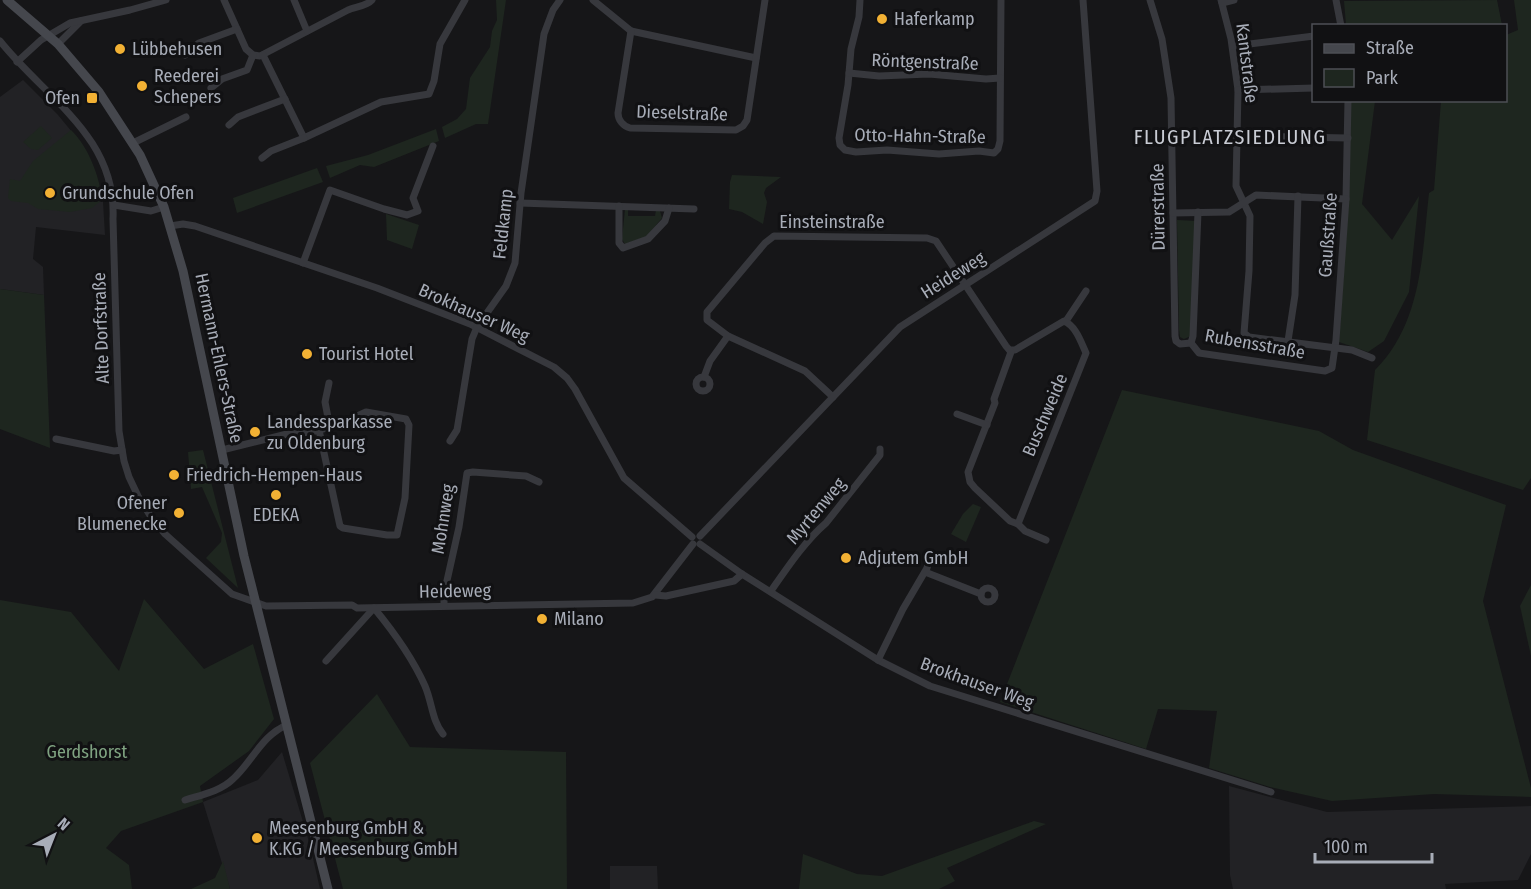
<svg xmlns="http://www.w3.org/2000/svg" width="1531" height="889" font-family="'Fira Sans Condensed',sans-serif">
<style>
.built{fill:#222225}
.green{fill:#1e261f}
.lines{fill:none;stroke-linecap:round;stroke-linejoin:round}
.street{stroke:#37383d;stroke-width:7}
.secondary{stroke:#45474d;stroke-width:9}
.poi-dot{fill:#f2b134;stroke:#111113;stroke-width:2}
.labels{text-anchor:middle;stroke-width:6;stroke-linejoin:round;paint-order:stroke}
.poi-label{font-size:18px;fill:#a8adb8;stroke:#111113;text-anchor:start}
.street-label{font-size:18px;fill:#a8adb8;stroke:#111113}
.park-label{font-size:18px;fill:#7fa381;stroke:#111113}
.neighbourhood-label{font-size:20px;letter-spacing:1.5px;fill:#c9ccd4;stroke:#111113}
</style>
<rect width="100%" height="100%" fill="#161618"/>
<g class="built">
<path d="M23,80l35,35 23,28 14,29 8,30 2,33 -69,-8 -3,32 10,8 1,28 -44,-6v-192z"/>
<path d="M282,752l28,93 10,44h-90l-27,-87 55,-22z"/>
<path d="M1229,786l98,26 204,-6v48l-13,26 -73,4 1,5h-213l-3,-14z"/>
<path d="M610,866h47l1,23h-48z"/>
</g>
<g class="green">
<path d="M496,0h10l-18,124h-12l-31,14 -3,-11 15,-8 9,-10 4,-31 20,-31 2,-16 5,-11z"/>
<path d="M1497,0l5,25h-156l-2,-24z"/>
<path d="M1514,0h17v478l-8,12 -156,-50 8,-70c47,-47 47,-115 54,-177l5,-3 7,-89 65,-1v-65l12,-5z"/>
<path d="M1350,101h25l-13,103 30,36 27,-44 -10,96 -25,49 -16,11 -29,-10 10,-146z"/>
<path d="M41,126l11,12 -14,12 -7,-1 -8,-7z"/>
<path d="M436,129l3,12 -65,26 -14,-2 -30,13 -4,-12 42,-11z"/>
<path d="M71,130c17,16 29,47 31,70l-10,8 -22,4 -32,-3 -10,-6 -17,-2 -3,-3 2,-19 10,2 13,-20z"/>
<path d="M317,168l6,14 -86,31 -4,-15z"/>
<path d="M732,175l49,2 -15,11 -2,5 3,9 -4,22 -21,-12 -13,-3 1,-27z"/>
<path d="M625,209h3v7h27l1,-6 4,1 2,7 -16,19 -21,7 -3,-5z"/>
<path d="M386,214l33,11 -7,24 -25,-9z"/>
<path d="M1177,220l19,1 -5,115 -7,3 -4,-2 -1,-7z"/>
<path d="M0,289l44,6 6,153 -50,-19z"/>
<path d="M1122,390l197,41 34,19 153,55 -23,96 48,187v9l-97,-3 -102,7 -62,-14 -61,-19 8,-57 -59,-2 -12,40 -146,-47z"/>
<path d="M203,450l35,138 -32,-30 15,-16 1,-9 -20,-46 -11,2 -3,-37z"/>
<path d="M973,504l8,3 -15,35 -15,-8 12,-20z"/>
<path d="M1531,585v71l-11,-50z"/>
<path d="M144,599l60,70 49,-25 21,75 -25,32 -49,35 3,16 -82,29 -15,17 23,17 3,24h-132v-289l71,12 48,59z"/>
<path d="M377,694l33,53 156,5 1,137h-224l-33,-126z"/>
<path d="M1034,821l12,3 -99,44 8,13 -16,8h-140l4,-35 54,20 25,2z"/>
<path d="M223,861l7,28h-39l24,-11z"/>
</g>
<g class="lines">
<g class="street">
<path d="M224,0l22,49 7,6 7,1 88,-46c7,-3 19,-4 24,-10"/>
<path d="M294,0l13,31"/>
<path d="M593,0l38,31 125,27"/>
<path d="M860,0l-1,17 -8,32 -3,36 -9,53 1,7 5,5 11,2 31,-2 52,4 40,-3 15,2 4,-4 2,-8 1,-141"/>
<path d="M1150,0l12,39 9,59 4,238 1,5 4,3 11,-1 8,10 126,18 7,-3 4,-28 10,-141 2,-99"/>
<path d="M1221,0l10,39 7,51 -2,96 14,30 -1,55 -5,62 5,4 103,13 20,8"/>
<path d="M1336,0l5,26"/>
<path d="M1222,3l12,-3"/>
<path d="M631,31l-13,82c0,7 5,13 12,15l106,2 7,-4 4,-6 18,-120"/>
<path d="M0,41c45,57 117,95 113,178l6,212 5,30 5,16 9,19 13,21 14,17 67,60 34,12 86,-1 5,3 276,-5 19,-6 41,-53"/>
<path d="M58,44l23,-23"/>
<path d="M1233,46l81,-10"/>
<path d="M185,55l14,-12 38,-14"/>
<path d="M263,55l41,83 77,-36 48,-8 5,-13 6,-37 25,-44"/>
<path d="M17,62l24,-22 29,-17 60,-13 36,-10"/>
<path d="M849,73l30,3 50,-2 57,5 14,-1"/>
<path d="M211,88l11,-9 25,-9 6,-15"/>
<path d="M1238,90l76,-2"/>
<path d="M229,125l9,-8 47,-18"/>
<path d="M1238,136l110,2"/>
<path d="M133,143l53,-26"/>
<path d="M262,158l9,-7 33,-13"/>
<path d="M520,203l174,6"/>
<path d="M114,205l37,6 13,-4"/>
<path d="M619,206v37l4,5 25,-9 17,-18 4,-13"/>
<path d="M1173,213l56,-1 27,-17 90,4"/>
<path d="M170,226l13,-2 12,2 182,62 93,36 84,43 13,11 8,11 49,89 68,59"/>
<path d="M303,263l27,-73 54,19 23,6 11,-4 -5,-13 20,-52"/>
<path d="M1066,321l20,-30"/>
<path d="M1288,341l7,-46 3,-99"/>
<path d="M1191,343l2,-7 5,-124"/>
<path d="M1010,350h5l49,-29c12,5 17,21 22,32l-68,171"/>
<circle cx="703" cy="384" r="7"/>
<path d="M704,377l6,-16 18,-25"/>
<path d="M329,383l-4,19 5,26"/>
<path d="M833,397l-28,-26 -77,-35 -21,-16v-8l58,-69 9,-7 153,2 9,3 70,105 5,6 -17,47 1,4 -27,69 2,10 5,6 35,33 8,3 7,7 21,9"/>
<path d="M957,414l30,11"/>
<path d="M56,439l58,12 8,-1"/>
<path d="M450,441l7,-11 15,-91 5,-12 29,-41 9,-23 6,-70 23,-159 9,-24 7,-10"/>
<path d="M222,450l65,-16 24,-2 27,-7 28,-13 40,7 3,6 -4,73 -8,37h-10l-44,-7 -3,-2 -21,-96"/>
<path d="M700,536l200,-209 195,-126 2,-10 -14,-191"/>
<path d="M700,544l42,30 136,86 52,26 341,106"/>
<path d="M925,572l56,22"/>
<circle cx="988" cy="595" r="7"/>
<path d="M771,591c16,-23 34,-50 55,-68l54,-68v-6"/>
<path d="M655,595l11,1 68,-15 8,-7"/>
<path d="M444,606v-12l15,-67 8,-54 6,-1 53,4 13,6"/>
<path d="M878,660l25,-51 24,-41 4,-15"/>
<path d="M326,661l48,-53c19,23 39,51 51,78 7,16 7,35 18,48"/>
<path d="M185,800c16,-5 36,-9 48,-21 19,-17 29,-44 54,-54"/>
</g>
<path class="secondary" d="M7,0l51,44 41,48 41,63 24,52 19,64 61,285 84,333"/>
</g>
<g class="poi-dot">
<circle cx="882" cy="19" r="6"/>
<circle cx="120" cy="49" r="6"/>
<circle cx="142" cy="86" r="6"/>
<rect x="86" y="92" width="12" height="12" rx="3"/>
<circle cx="50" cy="193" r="6"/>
<circle cx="307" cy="354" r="6"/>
<circle cx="255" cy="432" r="6"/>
<circle cx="174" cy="475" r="6"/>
<circle cx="276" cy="495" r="6"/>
<circle cx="179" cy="513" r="6"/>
<circle cx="846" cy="558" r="6"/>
<circle cx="542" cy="619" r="6"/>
<circle cx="257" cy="838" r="6"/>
</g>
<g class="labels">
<g class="poi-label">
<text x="894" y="25">Haferkamp</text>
<text x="132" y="55">Lübbehusen</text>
<text x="154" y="82">Reederei<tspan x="154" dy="21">Schepers</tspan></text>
<text x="80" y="104" text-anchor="end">Ofen</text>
<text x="62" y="199">Grundschule Ofen</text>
<text x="319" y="360">Tourist Hotel</text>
<text x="267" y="428">Landessparkasse<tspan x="267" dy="21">zu Oldenburg</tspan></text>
<text x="186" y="481">Friedrich-Hempen-Haus</text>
<text x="167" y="509" text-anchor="end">Ofener<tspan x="167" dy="21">Blumenecke</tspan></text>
<text x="276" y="521" text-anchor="middle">EDEKA</text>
<text x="858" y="564">Adjutem GmbH</text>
<text x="554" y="625">Milano</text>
<text x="269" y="834">Meesenburg GmbH &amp;<tspan x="269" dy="21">K.KG / Meesenburg GmbH</tspan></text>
</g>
<g class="street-label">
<text transform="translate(925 62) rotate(2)" y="6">Röntgenstraße</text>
<text transform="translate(1247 63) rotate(83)" y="6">Kantstraße</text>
<text transform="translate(682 113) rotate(2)" y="6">Dieselstraße</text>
<text transform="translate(920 136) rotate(1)" y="6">Otto-Hahn-Straße</text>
<text transform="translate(1158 207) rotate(-91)" y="6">Dürerstraße</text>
<text x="832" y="228">Einsteinstraße</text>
<text transform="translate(503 224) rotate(-84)" y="6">Feldkamp</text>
<text transform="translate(1328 235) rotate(-86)" y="6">Gaußstraße</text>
<text transform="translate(953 275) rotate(-32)" y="6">Heideweg</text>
<text transform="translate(474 313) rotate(24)" y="6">Brokhauser Weg</text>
<text transform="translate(101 328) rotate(-92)" y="6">Alte Dorfstraße</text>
<text transform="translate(1255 344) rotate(10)" y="6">Rubensstraße</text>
<text transform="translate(219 358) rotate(78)" y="6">Hermann-Ehlers-Straße</text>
<text transform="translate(1045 415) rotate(-67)" y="6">Buschweide</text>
<text transform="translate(816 511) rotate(-50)" y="6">Myrtenweg</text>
<text transform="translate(443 519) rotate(-81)" y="6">Mohnweg</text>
<text transform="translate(455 591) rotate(-1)" y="6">Heideweg</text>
<text transform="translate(977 683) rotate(20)" y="6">Brokhauser Weg</text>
</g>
<g class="park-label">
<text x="87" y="758">Gerdshorst</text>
</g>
<g class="neighbourhood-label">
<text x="1230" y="144">FLUGPLATZSIEDLUNG</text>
</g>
</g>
<rect x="1312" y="24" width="195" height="78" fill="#111113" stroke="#4d4f55" stroke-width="1.5"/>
<rect x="1324" y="44" width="30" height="9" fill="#45474d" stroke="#4d4f55" stroke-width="1.5"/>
<text x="1366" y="54" font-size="18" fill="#a8adb8">Straße</text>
<rect x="1324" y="69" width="30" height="18" fill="#1e261f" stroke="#4d4f55" stroke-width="1.5"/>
<text x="1366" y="84" font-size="18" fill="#a8adb8">Park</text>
<g transform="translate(54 835) rotate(42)" stroke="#111113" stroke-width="4.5" paint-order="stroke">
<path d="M0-4.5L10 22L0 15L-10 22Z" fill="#a8adb8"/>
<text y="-9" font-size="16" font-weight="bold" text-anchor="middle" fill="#a8adb8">N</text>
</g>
<path d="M1315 853v9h117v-9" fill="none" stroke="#a8adb8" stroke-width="3"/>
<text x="1324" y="853" font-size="18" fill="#a8adb8" stroke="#111113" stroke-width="4.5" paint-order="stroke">100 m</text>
</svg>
